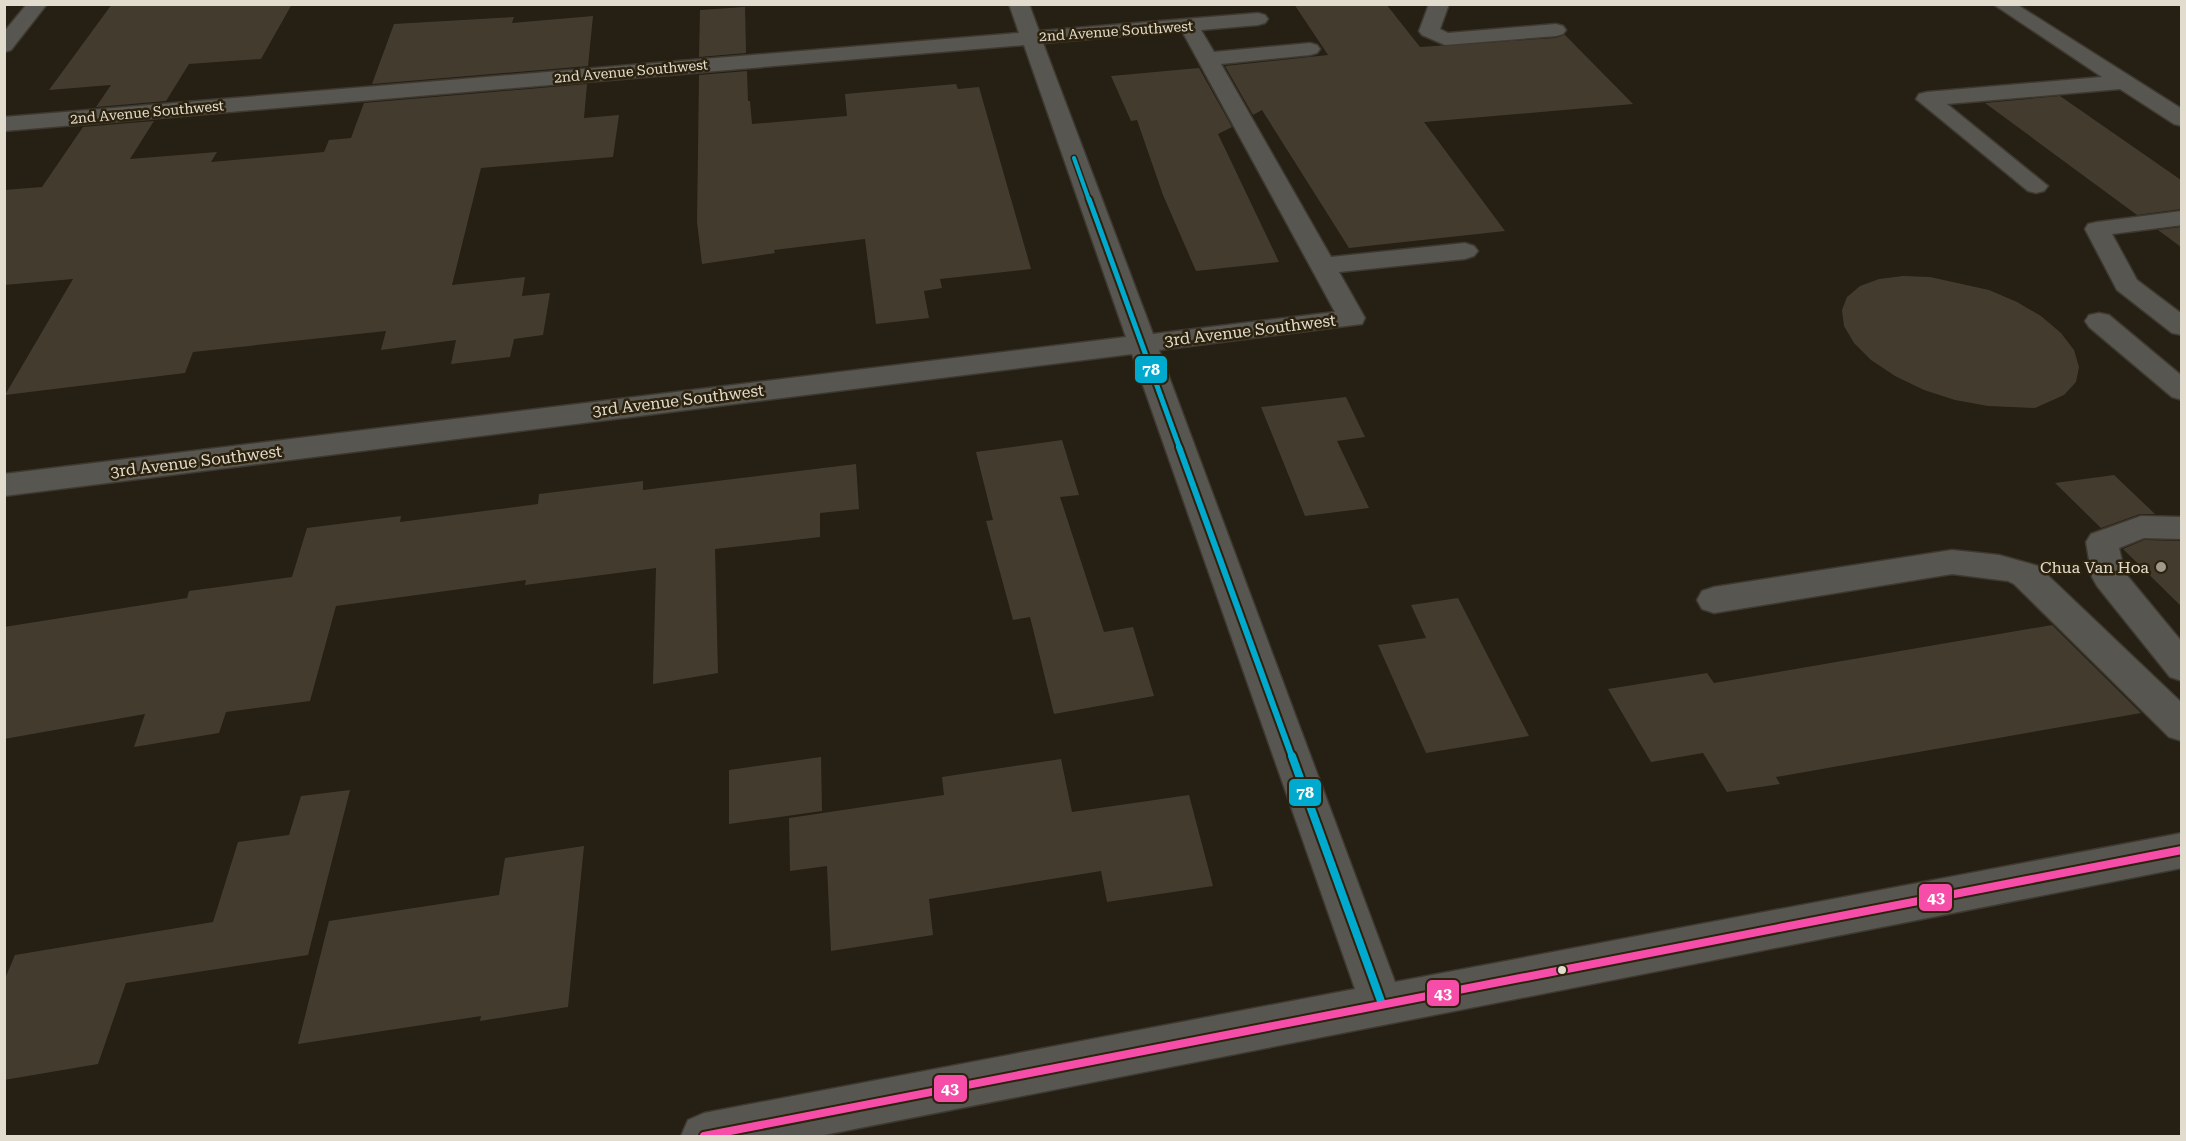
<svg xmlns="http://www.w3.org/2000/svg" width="2186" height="1141" font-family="'Roboto Serif',serif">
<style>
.building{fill:#433c2e}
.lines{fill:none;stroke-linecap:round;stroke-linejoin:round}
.minor-casing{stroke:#3e3930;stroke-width:3}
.minor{fill:#585651;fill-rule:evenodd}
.bus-1-far3-casing{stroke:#2c220d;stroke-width:7}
.bus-1-far2-casing{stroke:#2c220d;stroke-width:9}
.bus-1-far1-casing{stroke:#2c220d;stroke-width:10}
.bus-1-casing{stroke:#2c220d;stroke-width:12}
.bus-2-casing{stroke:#2c220d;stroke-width:12}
.bus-1-far3{stroke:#00a9ce;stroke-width:4}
.bus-1-far2{stroke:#00a9ce;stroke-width:5}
.bus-1-far1{stroke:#00a9ce;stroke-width:6}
.bus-1{stroke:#00a9ce;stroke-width:8}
.bus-2{stroke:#f54da8;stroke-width:8}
.poi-dot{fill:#a09a8d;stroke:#2c220d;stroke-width:2}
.bus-dot{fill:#e2dcce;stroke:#2c220d;stroke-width:2}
.labels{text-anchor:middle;stroke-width:5;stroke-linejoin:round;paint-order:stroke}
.far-street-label{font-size:14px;fill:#e2dcce;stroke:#2c220d}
.street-label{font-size:16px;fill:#e2dcce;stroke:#2c220d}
.poi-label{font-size:16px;fill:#e2dcce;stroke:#2c220d;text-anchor:end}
.line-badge{stroke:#2c220d;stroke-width:2}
.badge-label{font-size:16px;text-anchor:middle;font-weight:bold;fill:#fff}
</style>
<rect width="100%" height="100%" fill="#251f14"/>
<g class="building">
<path d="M112,4h180l-31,55 -72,5 -23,37 -70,6 15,-22 -62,5z"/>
<path d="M1294,4h92l34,43 136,-9 9,-3 68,69 -209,18 81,109 -156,17 -87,-138 -9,5 -28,-49 103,-11z"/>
<path d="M745,7l1,46 -47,4 1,-47z"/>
<path d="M593,16l-5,50 -216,18 22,-60 120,-7 -2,6z"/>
<path d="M1199,68l33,59 -14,7 61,128 -83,9 -33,-76 -26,-75 -6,1 -20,-45z"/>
<path d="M747,71l1,30h2l2,23 95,-8 -2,-22 111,-10 2,5 21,-2 52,182 -91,10 2,9 -18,3 5,27 -53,6 -11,-85 -91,11 1,3 -73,11 -5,-42 2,-147z"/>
<path d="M587,84l-3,34 35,-3 -6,42 -132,11 -29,117 73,-8 -3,19 28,-3 -7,42 -29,4 -4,18 -59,7 5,-24 -75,10 5,-19 -193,21 -8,21 -180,22 68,-116 -69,6v-95l38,-3 41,-60 71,-6 -24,38 87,-7 -6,10 113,-10 5,-12 22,-2 13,-35z"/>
<path d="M2060,96l121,84v29l-44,6 -152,-112z"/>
<path d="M2181,227v20l-23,-17z"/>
<path d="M1903,276l27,1 59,13 28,12 24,14 20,17 13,17 5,17 -3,15 -12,13 -29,13 -47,-2 -33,-6 -31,-10 -29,-14 -24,-16 -17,-17 -10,-17 -2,-16 5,-13 13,-11 19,-7z"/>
<path d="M1346,397l19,40 -28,4 32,67 -64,8 -44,-109z"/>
<path d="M1062,440l17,55 -19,2 44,135 29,-5 21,69 -100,18 -24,-97 -17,3 -27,-99 7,-1 -17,-68z"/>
<path d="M856,464l3,45 -39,4v24l-105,12 3,124 -65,11 3,-116 -131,17 1,-5 -190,26 -26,95 -84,11 -7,21 -85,14 11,-33 -141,25v-112l183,-29 2,-7 103,-14 15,-49 94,-12 -1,6 138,-18 1,-10 104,-13v9z"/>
<path d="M2114,475l41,39h-15l-39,14 -46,-45z"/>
<path d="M2144,540l37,1v65l-58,-57z"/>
<path d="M1458,598l71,138 -103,17 -48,-108 48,-7 -15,-33z"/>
<path d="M2052,625l89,88 -365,64 4,7 -53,8 -24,-39 -52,9 -43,-73 99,-16 7,10z"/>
<path d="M821,757l1,54 -93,13v-54z"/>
<path d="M1061,759l11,53 117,-17 24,91 -106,16 -6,-31 -172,28 4,36 -102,16 -4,-85 -37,5 -1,-53 155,-23 -2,-18z"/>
<path d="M350,790l-42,165 -182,28 -28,81 -94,16v-99l11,-26 198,-33 25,-80 51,-7 12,-39z"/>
<path d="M584,846l-16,161 -88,14 1,-5 -183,28 31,-123 170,-26 6,-37z"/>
</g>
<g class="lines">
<defs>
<g id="minor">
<path d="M27,4h20l-36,46 -7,2v-20z"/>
<path d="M1009,4h20l10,27 219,-18 7,2 3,4 -3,4 -7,2 -57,5 13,22 96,-9 7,2 3,4 -3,4 -7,2 -89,9 110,193 134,-14 9,3 4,5 -4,5 -9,3 -126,13 26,46 -3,6 -203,26 236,632 787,-149v35l-1363,268h-138l7,-16 16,-7 651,-124 -223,-635 -1128,142v-22l1122,-137 -102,-292 -1020,86v-14l1015,-84zM1182,31l153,281 -182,22 -110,-291z"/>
<path d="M1429,4h20l-9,25 8,4 108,-9 7,2 3,4 -3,4 -7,2 -111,9 -23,-10 -3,-4z"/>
<path d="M1993,4h23l166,105v17l-8,-2 -54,-35 -173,15 101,82 -4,5 -8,2 -8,-2 -112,-92 3,-5 8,-2 175,-15z"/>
<path d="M2182,211v14l-70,9 25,46 45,34v21l-10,-2 -55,-43 -32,-61 3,-5 9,-2z"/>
<path d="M2099,313l10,2 73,61v24l-10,-3 -83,-70 -4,-6 4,-6z"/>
<path d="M2141,516l41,1v22l-38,-1 -25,10 6,25 57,69v39l-12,-4 -73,-91 -5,-9 -6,-35 5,-8z"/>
<path d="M1952,550l47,5 39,11 144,137v38l-13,-4 -155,-153 -6,-3 -56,-7 -238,39 -12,-4 -5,-9 5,-9 12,-4z"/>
</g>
</defs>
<use href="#minor" class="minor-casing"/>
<use href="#minor" class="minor"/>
<defs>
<path id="bus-1-far3" d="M1074,158l15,42"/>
<path id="bus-1-far2" d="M1089,199l91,250"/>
<path id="bus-1-far1" d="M1179,447l113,310"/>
<path id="bus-1" d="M1292,756l90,248"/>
<path id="bus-2" d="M704,1136l1478,-286"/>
</defs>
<use href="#bus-1-far3" class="bus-1-far3-casing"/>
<use href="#bus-1-far2" class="bus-1-far2-casing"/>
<use href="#bus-1-far1" class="bus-1-far1-casing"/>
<use href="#bus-1" class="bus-1-casing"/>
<use href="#bus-2" class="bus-2-casing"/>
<use href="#bus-1-far3" class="bus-1-far3"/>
<use href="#bus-1-far2" class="bus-1-far2"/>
<use href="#bus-1-far1" class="bus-1-far1"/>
<use href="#bus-1" class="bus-1"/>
<use href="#bus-2" class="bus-2"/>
</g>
<circle class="poi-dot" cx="2161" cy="567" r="6"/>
<circle class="bus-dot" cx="1562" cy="970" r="5"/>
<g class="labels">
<g class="far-street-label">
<text transform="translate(1116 31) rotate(-4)" y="5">2nd Avenue Southwest</text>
<text transform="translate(631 71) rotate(-5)" y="5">2nd Avenue Southwest</text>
<text transform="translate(147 112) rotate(-5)" y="5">2nd Avenue Southwest</text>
</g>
<g class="street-label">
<text transform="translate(1250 330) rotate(-7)" y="6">3rd Avenue Southwest</text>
<text transform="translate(678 400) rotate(-7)" y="6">3rd Avenue Southwest</text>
<text transform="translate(196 461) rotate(-7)" y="6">3rd Avenue Southwest</text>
</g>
<g class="poi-label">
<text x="2149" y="573">Chua Van Hoa</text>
</g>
</g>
<g class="line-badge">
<rect x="1134" y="355" width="34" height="29" rx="6" fill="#00a9ce"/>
<rect x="1288" y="778" width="34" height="29" rx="6" fill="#00a9ce"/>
<rect x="1918" y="883" width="35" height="29" rx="6" fill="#f54da8"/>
<rect x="1426" y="979" width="34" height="28" rx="6" fill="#f54da8"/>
<rect x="933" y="1074" width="35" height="29" rx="6" fill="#f54da8"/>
</g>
<g class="badge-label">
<text x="1151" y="375">78</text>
<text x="1305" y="798">78</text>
<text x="1936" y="903">43</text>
<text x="1443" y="999">43</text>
<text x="950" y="1094">43</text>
</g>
<rect width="2186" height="1141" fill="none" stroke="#e2dcce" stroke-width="12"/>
</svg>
